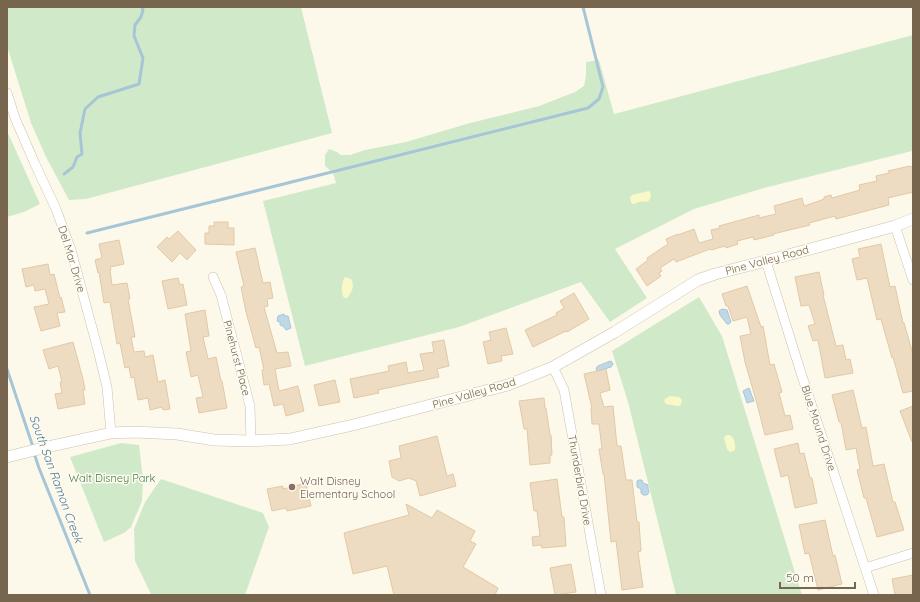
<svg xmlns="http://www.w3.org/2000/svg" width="920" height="602" font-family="Quicksand,sans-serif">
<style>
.green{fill:#d0eac9}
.sand{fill:#f9f8c8}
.water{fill:#c0d8e6;stroke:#a6c6d7}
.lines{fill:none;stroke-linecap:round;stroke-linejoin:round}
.stream{stroke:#a6c6d7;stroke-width:3}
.building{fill:#eedcc2;stroke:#e2c9a5}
.minor-casing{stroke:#ccc1ae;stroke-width:10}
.tertiary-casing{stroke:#ccc1ae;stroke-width:12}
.minor{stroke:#fff;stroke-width:9}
.tertiary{stroke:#fff;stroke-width:11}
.education-dot{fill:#8d6e63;stroke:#fefcf2;stroke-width:1.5}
.labels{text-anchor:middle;stroke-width:3;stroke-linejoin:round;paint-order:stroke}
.street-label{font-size:11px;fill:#77654e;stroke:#fefcf2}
.park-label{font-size:11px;fill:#4c7c46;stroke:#fefcf2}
.education-label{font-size:11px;fill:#785e54;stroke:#fefcf2;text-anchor:start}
.water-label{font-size:12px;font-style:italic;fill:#4c7790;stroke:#fefcf2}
</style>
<rect width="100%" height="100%" fill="#fcf9eb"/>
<g class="green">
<path d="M7,7h294l31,126 -246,66 -17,1 -23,-43 -15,-34 -24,-77z"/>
<path d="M913,35v114l-1,2 -148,37 -70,21 -79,40 32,49 -37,24 -29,-40 -122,45 -154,39 -42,-165 73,-18 -3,-10 -8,-7v-11l4,-6 8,3 4,3h9l15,-5 41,-8 64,-19 69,-17 36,-14 9,-6 2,-11v-13l13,-2 15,54z"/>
<path d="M7,131l33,73 -16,8 -17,5z"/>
<path d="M699,297l23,39 80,259h-126l-48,-193 -16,-51z"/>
<path d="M121,443l18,2 4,34 -1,22 -11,26 -7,6 -20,9 -34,-85z"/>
<path d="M161,479l102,34 6,14 -24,68 -94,-1 -16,-33 -1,-32 11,-27z"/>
</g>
<g class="sand">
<path d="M649,191l2,3c-1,11 -5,6 -12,8 -3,1 -4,2 -7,2l-1,-2 -1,-4 2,-3z"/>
<path d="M345,277l6,2c4,6 1,14 -4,19h-3c-3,-5 -3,-16 1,-21z"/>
<path d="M670,396l9,1 3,3 -1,5 -3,1 -12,-2 -2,-3 1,-2z"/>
<path d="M726,435h4l3,3c1,1 3,10 2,11l-1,2 -4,1 -3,-3 -3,-11z"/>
</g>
<g class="water">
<path d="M722,309l5,1 4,12 -2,2h-2l-7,-9 -1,-4z"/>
<path d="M284,314l1,2h3l3,12 -5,2 -3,-4 -3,-1v-3l-3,-1 1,-5z"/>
<path d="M610,361l2,1 1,2 -2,3 -13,4h-1l-1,-3 2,-2z"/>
<path d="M749,388l5,13 -7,2 -4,-12z"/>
<path d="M639,480h3l1,3 5,2v3l1,4 -2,3h-4l-2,-2v-4l-4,-2v-6z"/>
</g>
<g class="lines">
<g class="stream">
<path d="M64,174l9,-7 4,-10 5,-3 -2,-21 5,-24 13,-12 41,-13 4,-26 -9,-22 1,-11 6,-8 2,-7 -1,-3"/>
<path d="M87,233l501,-125 11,-9 4,-12 -20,-80"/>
<path d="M7,369l26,78"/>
<path d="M34,453l5,15 51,127"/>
</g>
</g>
<g class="building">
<path d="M910,166v1l3,-1v26l-25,6 1,7 -53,14 -1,-3 -26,7 1,2 -37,9 1,1 -20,5 -1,-3 -16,4 1,3 -12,4 -1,-2 -14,4 -1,-1 -34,13 -2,-3 -14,9 2,3 -3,2 2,3 -14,10 -11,-17 12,-9 -1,-2 21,-14 -2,-5 12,-5v1l16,-6 5,14 14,-4 -2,-9 9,-2 -1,-2 40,-11v3l17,-4 -2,-8 28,-8 2,8 15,-5 5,-2v-2l7,-2 1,3 28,-8 -1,-5 18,-4 -1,-5 13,-3 -1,-2z"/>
<path d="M214,222h14v6h6v17l-29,-1v-11h4v-7h5z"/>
<path d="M178,231l18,19 -9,10 -7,-7 -8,9 -15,-15 10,-10 2,2z"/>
<path d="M119,240l5,24 -14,3 1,3h-1l2,15 15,-2 3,16h-2l7,38h-4l3,15 10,-1 1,6 8,-2 5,27 7,-2 5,29 -7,1 -1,-3 -12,3 -2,-12 -10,2 -4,-23 -3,1 -2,-11 -4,1 -5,-25 -3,1 -7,-42 -6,1 -5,-31 -1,1 -3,-13 7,-2 -3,-14z"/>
<path d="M881,244l9,43 5,-1 8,37h1l9,31v37l-10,2 -10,-36 -1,1 -11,-39 -4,1 -10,-42 -10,2 -5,-21 8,-2 -2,-8z"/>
<path d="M255,248l8,35 7,-1 3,16 -6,1 1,7 -4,1 13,46 11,-1 3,14 -16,3 4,22 19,-5 6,25 -18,5 -3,-12 -9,2 -5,-22 -5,1 -2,-15h2l-5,-23 -3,1 -10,-36 -5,-25 3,-1 -8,-34z"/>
<path d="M48,264l2,11 4,-1 6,24 1,-1 4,15 -8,1 3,13 -19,5 -7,-24 15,-3 -4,-15 -10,2 -1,-6 -8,2 -4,-18z"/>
<path d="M819,272l5,23h-1l13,51 7,-1 3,15 4,-1 3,14 -28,5 -7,-38 -5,1 -5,-15 7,-2 -6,-19 -8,1 -6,-29z"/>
<path d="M178,278l2,7 3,-1 4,21 -19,4 -6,-28z"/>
<path d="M747,286l14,41 2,-1 7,39 4,-1 8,28 -3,1 6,23 5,-1 3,14 -28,6 -9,-35 -11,-38 -5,-26 11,-2 -4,-17 -14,4 -5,-15h-2l-4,-12z"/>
<path d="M574,293l15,26 -22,13 -1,-1 -33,16 -8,-17 32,-15 -1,-2 8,-5 -4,-7z"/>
<path d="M205,310l4,26 -6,1 5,22 8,-2 5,24h1l5,27 -28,5 -3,-15 7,-1 -5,-22 -7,2 -5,-25 5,-1 -6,-37z"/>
<path d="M506,328l7,26 -12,2 1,5 -14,3 -5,-22 8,-2 -2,-8z"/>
<path d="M444,340l5,26 -12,3 2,8 -61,13 1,3 -25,5 -4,-19 39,-8 -1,-5 18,-4 2,11 16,-3 -4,-16 14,-2 -2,-10z"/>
<path d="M73,342l10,37 2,11h-2l2,14 -27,5 -3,-15 7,-1 -2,-11h2l-4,-16 -9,3 -6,-19z"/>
<path d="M606,369l4,21 -10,3 4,14 9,-1 4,40h4l5,34h6l5,42h2l2,29 -3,1 5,35 -21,3 -6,-49 -5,1 -7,-68h-1l-4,-25h3l-3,-25h-7l-1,-16h1l-8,-34z"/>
<path d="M335,380l5,22 -21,4 -5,-21z"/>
<path d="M853,390l9,38 4,-1 7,39 11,-2 9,38h2l9,28 -27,7 -11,-39h-2l-7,-28 3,-1 -4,-21 -10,2 -5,-28h-2l-7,-27z"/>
<path d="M544,398l1,10h1l4,27h1l1,20h-2v8l-20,2 -3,-36h-3l-5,-28z"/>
<path d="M913,406v36h-1l-12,-31z"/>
<path d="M437,436l10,40 6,-2 3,12 -36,10 -4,-15 -7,-3 -10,3 -7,-4 -3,-16 12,-3 -2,-12z"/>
<path d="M798,443l2,11 4,-1 6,25h2l5,25 -22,5 -7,-33 -7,2 -7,-28z"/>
<path d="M557,479l5,38h2l2,29 -24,2 -1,-3 -8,1 -1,-9 8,-1 -3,-25h-3l-4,-28z"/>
<path d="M306,483l5,23 -24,5 -1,-3 -14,3 -5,-22 16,-3v3z"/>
<path d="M406,504l26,14 5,-8 38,21 -5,10 6,3 -13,23 35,21 -3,7h-101l-7,-29 -34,8 -9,-41 65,-18z"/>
<path d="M825,520l8,36 2,-1 7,29 -24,6 -9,-37 -4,1 -6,-29z"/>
<path d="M571,564l5,28 -21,3 -5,-27z"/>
<path d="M913,575v20h-18l-3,-16z"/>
</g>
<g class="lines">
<defs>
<g id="minor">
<path d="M7,93l8,25 20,46 21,45 15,41 27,100 9,37 4,46"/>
<path d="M895,226l18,54"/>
<path d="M766,261l35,112 73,222"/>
<path d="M213,277l8,18 29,111 1,35"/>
<path d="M553,367l11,23 37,205"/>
<path d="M865,568l48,-15"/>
</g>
<path id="tertiary" d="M7,457l40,-10 64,-14 24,-1 42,2 37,6 37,1 39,-2 63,-14 155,-40 45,-18 62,-35 83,-52 17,-6 51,-13 129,-35 18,-7"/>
</defs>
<use href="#minor" class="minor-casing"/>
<use href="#tertiary" class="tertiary-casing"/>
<use href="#minor" class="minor"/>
<use href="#tertiary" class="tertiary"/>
</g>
<circle class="education-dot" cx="292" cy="487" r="4"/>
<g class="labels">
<g class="street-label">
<text transform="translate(72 259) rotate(73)" y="4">Del Mar Drive</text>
<text transform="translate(767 260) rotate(-15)" y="4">Pine Valley Road</text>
<text transform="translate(237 358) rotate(75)" y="4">Pinehurst Place</text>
<text transform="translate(474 393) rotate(-16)" y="4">Pine Valley Road</text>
<text transform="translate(819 428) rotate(72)" y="4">Blue Mound Drive</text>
<text transform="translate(580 480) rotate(80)" y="4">Thunderbird Drive</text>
</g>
<g class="park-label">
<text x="112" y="482">Walt Disney Park</text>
</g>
<g class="education-label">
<text x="300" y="485">Walt Disney<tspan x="300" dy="13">Elementary School</tspan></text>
</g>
<g class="water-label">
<text transform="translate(56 479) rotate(70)" y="4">South San Ramon Creek</text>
</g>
</g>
<rect width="920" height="602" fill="none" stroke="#77654e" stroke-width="16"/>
<path d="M780 582v6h75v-6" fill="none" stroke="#77654e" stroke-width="2"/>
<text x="786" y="582" font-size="12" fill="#77654e" stroke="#fefcf2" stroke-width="3" paint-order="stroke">50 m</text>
</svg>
